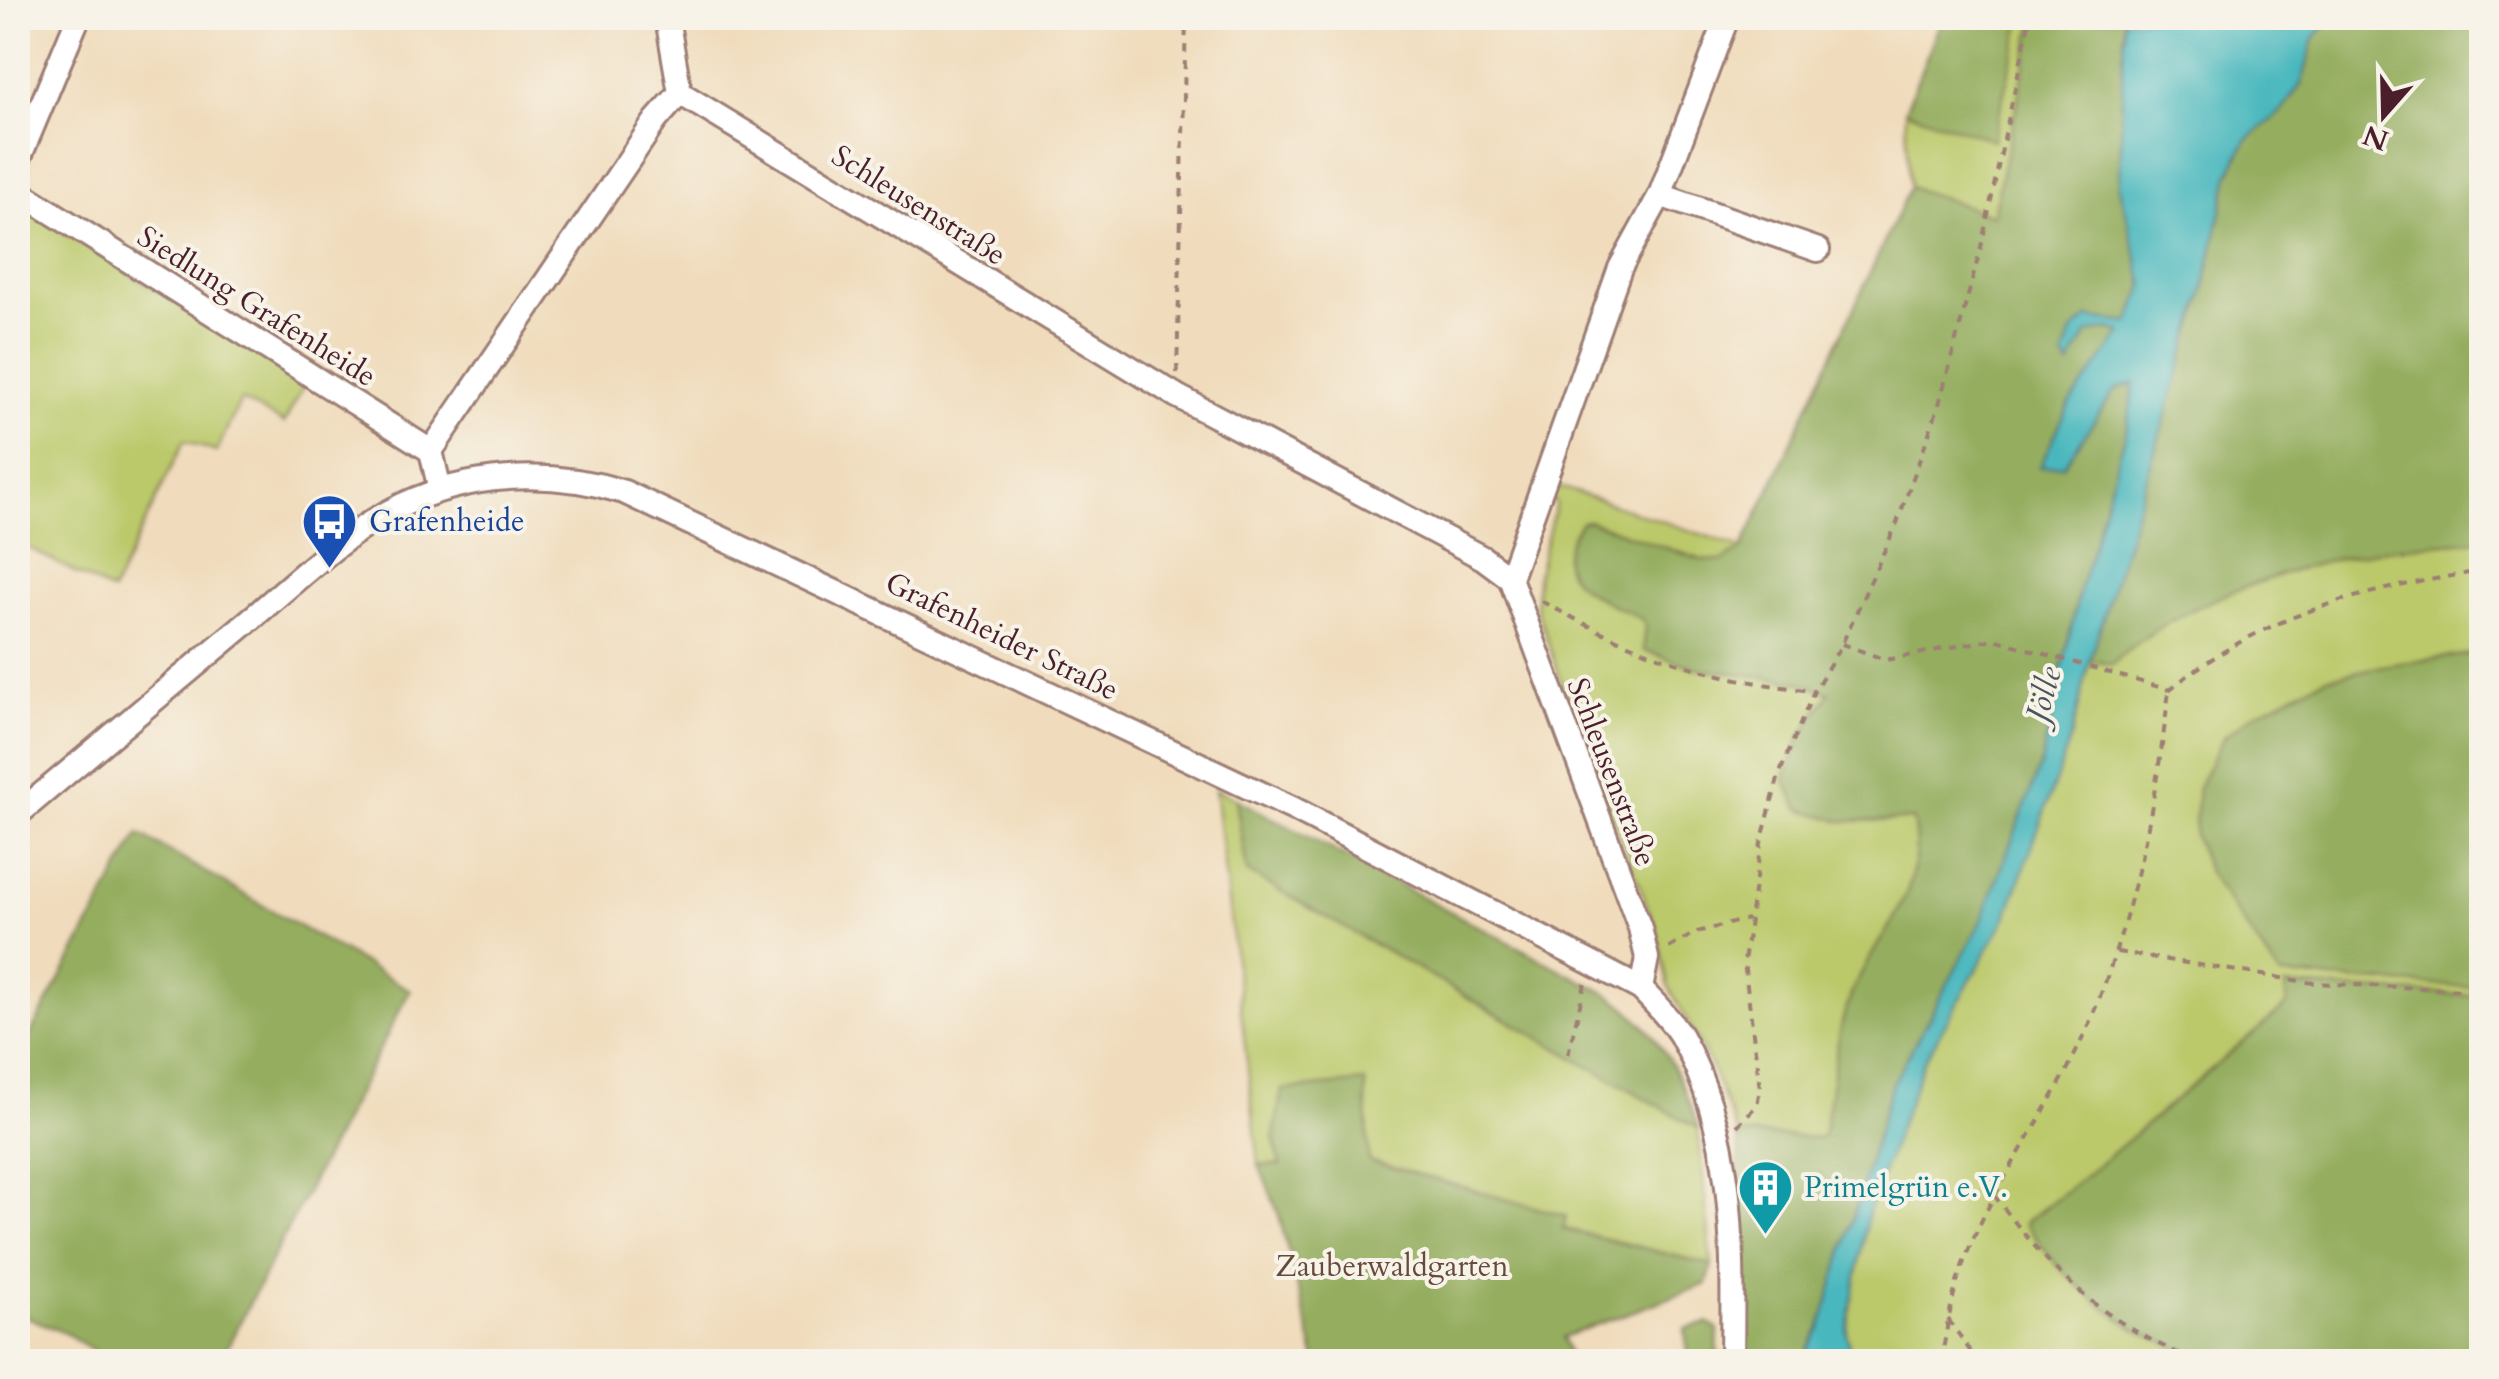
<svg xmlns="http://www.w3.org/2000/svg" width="2499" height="1379" font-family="Cardo,serif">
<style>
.green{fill:#bbc96b;stroke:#82744b;stroke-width:2.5}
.forest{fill:#94ad5f;stroke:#6f6645;stroke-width:2.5}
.water{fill:#49b8be;stroke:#4a6c74;stroke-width:2.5}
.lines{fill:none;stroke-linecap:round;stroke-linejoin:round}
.minor-casing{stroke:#9d7e74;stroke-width:28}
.path{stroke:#9d7e74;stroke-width:4;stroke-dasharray:8 8;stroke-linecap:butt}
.minor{stroke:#fff;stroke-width:22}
.labels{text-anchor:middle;stroke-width:8;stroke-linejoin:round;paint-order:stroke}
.street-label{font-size:30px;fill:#4a1f2b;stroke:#f7f3e8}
.transit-label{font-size:30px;fill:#164399;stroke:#f7f3e8;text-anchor:start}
.culture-label{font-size:30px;fill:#0d838f;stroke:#f7f3e8;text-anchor:start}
.park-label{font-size:30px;fill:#664a3b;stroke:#f7f3e8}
.water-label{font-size:32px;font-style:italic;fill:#4a555e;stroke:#f7f3e8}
</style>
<rect width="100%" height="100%" fill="#f7f3e8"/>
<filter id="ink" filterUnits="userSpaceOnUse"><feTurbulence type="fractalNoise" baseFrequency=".01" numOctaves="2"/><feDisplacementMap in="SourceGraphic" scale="20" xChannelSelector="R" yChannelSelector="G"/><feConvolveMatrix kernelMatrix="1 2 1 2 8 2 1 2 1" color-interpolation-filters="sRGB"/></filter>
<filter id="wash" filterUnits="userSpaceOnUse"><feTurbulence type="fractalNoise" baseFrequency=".0048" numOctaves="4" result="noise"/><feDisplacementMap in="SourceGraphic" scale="40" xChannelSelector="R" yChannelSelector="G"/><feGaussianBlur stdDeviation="2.25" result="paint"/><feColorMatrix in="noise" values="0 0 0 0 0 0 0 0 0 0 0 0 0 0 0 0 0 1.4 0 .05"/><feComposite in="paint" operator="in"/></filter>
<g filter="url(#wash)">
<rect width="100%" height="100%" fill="#f0dcbc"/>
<g class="green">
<path d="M1942,18h182l-252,1123 -134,-7 -30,-74 -40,-75 -12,-58 -77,-191 -43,-129 1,-31 19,-74 -7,-2 6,-15 187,63 168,-360 -5,-77z"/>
<path d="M2331,18h150v1343l-630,1 -5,-30 22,-123 55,-146 83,-147 65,-178 19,-78 112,-362 20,-83z"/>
<path d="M18,203l287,181 -21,39 -43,-23 -25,52 -32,-11 -72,151 -94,-50z"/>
<path d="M1215,789l21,10 11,73 451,256 14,137 -150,-37 3,-12 -196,-55 -4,-78 -91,52 6,30h-21z"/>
</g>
<g class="forest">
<path d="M1942,18h80l-29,122 -88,-29z"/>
<path d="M2035,18h89l-4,169 24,99 -15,37 -41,-5v15l20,-4 15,4 -82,133 23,-2 52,-75 19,-6 -8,46 -46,156 -40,179 -61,161 -89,162 -70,240 -20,34h-57l-6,-227 84,4c11,-44 11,-93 26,-135 23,-66 81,-105 65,-183l-72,1 -42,-12 -15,-30 17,-43 29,-43 -31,-11 -103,-14 -53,-18 3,-24 -5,-7c-44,-24 -104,-38 -60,-97l8,-1 113,39 20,1 20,-12 168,-362 83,28z"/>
<path d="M2331,18h150v522c-38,4 -78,5 -116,13 -80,16 -195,53 -253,112l-22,-5 112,-362 27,-123 18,-36 35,-28 20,-29 12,-44z"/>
<path d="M2481,653v335l-201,-12 -71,-102 -15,-39 4,-48 25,-49 29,-23 74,-37 67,-14z"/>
<path d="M1236,799l377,198c46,34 68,78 85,131l-451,-256z"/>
<path d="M139,834l271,156 -190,371h-110l-41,-26 -51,-22v-256z"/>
<path d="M2285,986l196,10v365h-276l-71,-32 -47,-35 -32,-31 -31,-40 59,-45 204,-173z"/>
<path d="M1365,1082l4,79 197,55 -3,13 149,36 -5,19 -144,53 9,24h-256l-37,-146 -20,-50h21l-6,-30 8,-45z"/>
<path d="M1708,1323l10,7 -1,31h-29l-3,-32z"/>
</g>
<path class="water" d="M2124,18h207l-17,20 -12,44 -20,29 -35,28 -18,36 -27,123 -112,362 -19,78 -64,178 -84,147 -54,146 -23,123 6,29h-51l20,-34 70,-240 89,-162 61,-161 40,-179 46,-156 7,-46 -18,6 -52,76 -24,2 29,-62 53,-72 -14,-4 -20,4 -19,33 -5,-9 8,-25 16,-14 41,5 15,-37 -24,-99z"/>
</g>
<g filter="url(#ink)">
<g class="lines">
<defs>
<g id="minor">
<path d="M667,18l13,75"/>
<path d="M680,93l497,303 306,162 27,20 130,350 7,30 -6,31"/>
<path d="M18,161l60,-143"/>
<path d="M18,191l413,260 9,39"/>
<path d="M1660,195l158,55"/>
<path d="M431,451l225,-331 24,-27"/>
<path d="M1510,578l110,-310 40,-73 67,-177"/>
<path d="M18,814c77,-65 155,-130 233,-195 51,-43 102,-95 165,-120 67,-27 140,-28 208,-7l670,317 347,180c13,14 30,30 40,47 56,101 52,214 51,326"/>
</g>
</defs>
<use href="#minor" class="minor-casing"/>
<g class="path">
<path d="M1177,373l9,-355"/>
<path d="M1541,601c96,52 163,78 273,90"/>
<path d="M1842,644l44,16 108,-21 175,51"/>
<path d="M2169,690c95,-77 193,-100 313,-119"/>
<path d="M1669,948l28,-16 51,-13"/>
<path d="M2117,952l196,31 169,8"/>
<path d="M1568,1054l17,-70"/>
<path d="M1737,1126l20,-21 3,-16 -16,-127 17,-119 18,-68 35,-84 28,-47 55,-121 41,-115 43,-161 49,-229"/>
<path d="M1994,1195c64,85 105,124 203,167"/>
<path d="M1948,1319l30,43"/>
<path d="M1941,1362c5,-28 9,-56 17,-83 26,-83 82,-151 119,-229 51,-106 79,-243 92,-360"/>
</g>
<use href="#minor" class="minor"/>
</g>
</g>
<defs>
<symbol id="bus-pin" viewBox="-11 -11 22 30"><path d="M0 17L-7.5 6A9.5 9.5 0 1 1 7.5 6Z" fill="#1a4fb4" stroke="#f7f3e8"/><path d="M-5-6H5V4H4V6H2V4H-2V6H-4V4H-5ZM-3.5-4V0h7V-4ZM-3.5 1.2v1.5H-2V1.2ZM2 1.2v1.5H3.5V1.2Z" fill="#fff"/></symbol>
<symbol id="building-pin" viewBox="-11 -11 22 30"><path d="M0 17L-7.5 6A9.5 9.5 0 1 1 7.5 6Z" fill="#0f9aa8" stroke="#f7f3e8"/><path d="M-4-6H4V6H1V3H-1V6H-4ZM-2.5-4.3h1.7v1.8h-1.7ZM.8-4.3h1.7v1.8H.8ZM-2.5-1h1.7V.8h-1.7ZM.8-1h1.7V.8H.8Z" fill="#fff"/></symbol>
</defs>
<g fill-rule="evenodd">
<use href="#bus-pin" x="298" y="490" width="63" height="86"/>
<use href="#building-pin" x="1734" y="1156" width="63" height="86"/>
</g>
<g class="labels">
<g class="street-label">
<text transform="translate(919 205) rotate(32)" y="10">Schleusenstraße</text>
<text transform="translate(257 306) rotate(32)" y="10">Siedlung Grafenheide</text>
<text transform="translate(1002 636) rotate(26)" y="10">Grafenheider Straße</text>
<text transform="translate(1612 772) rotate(69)" y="10">Schleusenstraße</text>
</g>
<g class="transit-label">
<text x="369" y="531">Grafenheide</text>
</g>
<g class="culture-label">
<text x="1804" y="1197">Primelgrün e.V.</text>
</g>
<g class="park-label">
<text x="1392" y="1276">Zauberwaldgarten</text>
</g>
<g class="water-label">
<text transform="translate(2043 694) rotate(-74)" y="11">Jölle</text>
</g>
</g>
<rect width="2499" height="1379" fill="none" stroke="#f7f3e8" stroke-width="60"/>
<g transform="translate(2384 115) rotate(200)" stroke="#f7f3e8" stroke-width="8" paint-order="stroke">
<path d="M0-8L18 38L0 25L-18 38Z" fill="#4a1f2b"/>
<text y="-15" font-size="28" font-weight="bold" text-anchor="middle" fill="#4a1f2b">N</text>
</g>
</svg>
